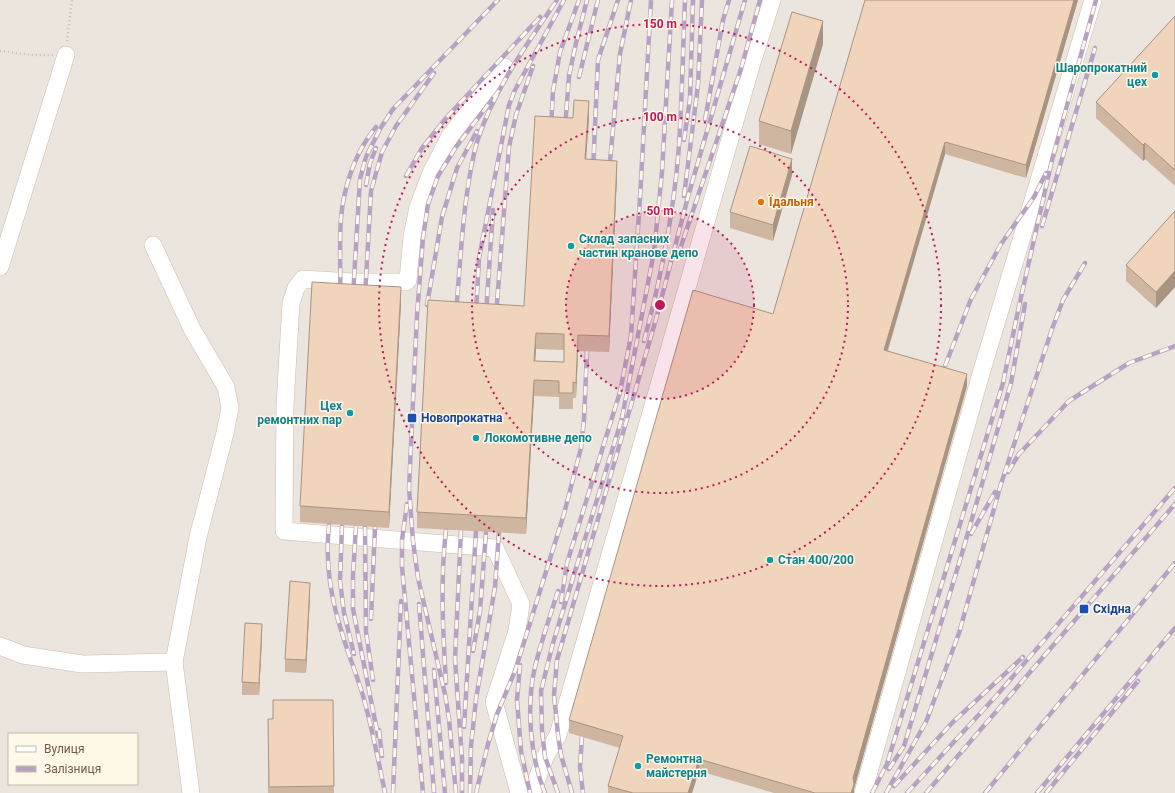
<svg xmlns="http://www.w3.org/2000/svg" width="1175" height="793" font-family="Roboto,sans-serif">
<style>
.industrial{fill:#ebe5dd;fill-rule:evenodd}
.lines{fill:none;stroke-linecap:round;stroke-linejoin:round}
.minor-casing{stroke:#ccbcaa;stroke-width:18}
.path{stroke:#d4b89e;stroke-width:2.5;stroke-dasharray:1 3;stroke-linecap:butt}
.minor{stroke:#fff;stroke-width:17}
.rail-casing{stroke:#b7a2c4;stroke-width:4.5}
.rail{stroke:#fef8e8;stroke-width:3;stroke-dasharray:9;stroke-linecap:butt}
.wall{fill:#ceb6a1;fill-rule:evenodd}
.shaded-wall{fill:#a89483}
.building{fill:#f0d4bb;stroke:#a89483;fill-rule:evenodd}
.ring{fill:none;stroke:#c2185b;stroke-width:2;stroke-dasharray:2 4}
.culture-dot{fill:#0f9aa8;stroke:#fef8e8;stroke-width:1.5}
.food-dot{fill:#e8710a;stroke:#fef8e8;stroke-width:1.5}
.transit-dot{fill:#1a4fb4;stroke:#fef8e8;stroke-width:1.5}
.labels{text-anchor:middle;stroke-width:3;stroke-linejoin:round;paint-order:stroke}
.culture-label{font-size:12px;font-weight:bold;fill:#0d838f;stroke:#fef8e8;text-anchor:start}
.food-label{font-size:12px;font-weight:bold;fill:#c56008;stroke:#fef8e8;text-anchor:start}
.transit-label{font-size:12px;font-weight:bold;fill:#164399;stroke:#fef8e8;text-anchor:start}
.centre{fill:#c2185b;stroke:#fef8e8;stroke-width:2}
.ring-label{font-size:12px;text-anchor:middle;font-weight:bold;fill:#c2185b;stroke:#fef8e8;stroke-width:3;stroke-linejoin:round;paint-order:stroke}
</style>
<rect width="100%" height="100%" fill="#fbf4e3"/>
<path class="industrial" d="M0,0h1175v793h-1175zM9,734h128v50h-128z"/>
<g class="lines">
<defs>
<g id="minor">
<path d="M505,67l-30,37 -25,32 -19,37 -13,34 -6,30 -4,43 -2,2h-53l-50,-3 -7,9 -5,15 -6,102 -1,126 211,17 26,56 -4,27 -23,71 25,91"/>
<path d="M153,245l39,84 34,58 4,21 -5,25 -27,104 -24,125 17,131"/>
<path d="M0,267l66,-212"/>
<path d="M0,646l23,9 59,9 92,-2"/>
<path d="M532,793l13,-36 13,-22 193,-669 21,-66"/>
<path d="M863,793l117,-416 113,-377"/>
</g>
</defs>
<use href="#minor" class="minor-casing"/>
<g class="path">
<path d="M67,41l5,-41"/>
<path d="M0,51l33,4h20"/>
</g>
<use href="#minor" class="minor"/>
<defs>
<g id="rail">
<path d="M579,77l19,-77"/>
<path d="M705,120l18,-100 6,-20"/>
<path d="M551,128l2,-37 7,-39 19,-52"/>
<path d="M565,128l4,-52 7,-33 11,-43"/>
<path d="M684,140l6,-41 3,-99"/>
<path d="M593,171l5,-111 20,-60"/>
<path d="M609,172l11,-118 11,-54"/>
<path d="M406,176l16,-28 25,-31 93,-100"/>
<path d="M366,185l4,-22 6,-15"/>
<path d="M684,196l14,-111 4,-85"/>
<path d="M1042,226l53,-178"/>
<path d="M678,255l63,-186 19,-69"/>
<path d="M340,295c1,-25 -1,-52 1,-77 3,-32 14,-66 35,-91"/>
<path d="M353,296l7,-117 6,-22 14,-28 13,-20 105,-109"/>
<path d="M365,296l6,-105 11,-39 14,-26 38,-53"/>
<path d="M427,305l15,-88 15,-49 20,-37"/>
<path d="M456,313c3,-35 5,-70 9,-105 3,-23 6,-47 13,-69 17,-51 49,-95 79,-139"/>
<path d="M476,313l3,-55 30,-153 6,-15 49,-90"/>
<path d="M486,314l7,-104"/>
<path d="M496,316l13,-169 7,-32 17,-49"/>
<path d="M644,341c17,-63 30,-130 35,-195 3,-48 4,-97 6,-146"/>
<path d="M945,366l26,-67 30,-55 33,-47 12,-24"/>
<path d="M622,418l32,-166 8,-80 10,-172"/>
<path d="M1008,472l11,-18 50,-53 60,-38 46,-17"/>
<path d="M407,504l-5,36v27l21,226"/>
<path d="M329,525c-4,36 2,74 13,108 7,24 17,47 23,70 8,30 14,60 20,90"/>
<path d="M342,526l-2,55 4,32 10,41"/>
<path d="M356,526l-3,49v34l25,127"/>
<path d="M365,527l1,105 7,48"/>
<path d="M446,530c-6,51 -3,102 0,153"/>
<path d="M461,530l-6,129 7,100v34"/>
<path d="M971,534l24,-42"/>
<path d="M561,602l6,-39 53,-171 11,-56 9,-138 11,-198"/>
<path d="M419,604l15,189"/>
<path d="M371,619l4,-92"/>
<path d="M473,651l7,-40 6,-79"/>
<path d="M520,665l-3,35 4,51 9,42"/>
<path d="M434,670l11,123"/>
<path d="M464,727l12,-196"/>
<path d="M379,730l3,26"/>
<path d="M582,736l-2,31 3,26"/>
<path d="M889,769l15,-23 59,-196 48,-167 14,-79"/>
<path d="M894,786l58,-63 71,-66"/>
<path d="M393,793l8,-192"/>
<path d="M456,793l-7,-74 -4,-25 -27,-116 -5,-37 -4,-53 8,-173 6,-77 5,-34 10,-28 18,-29 44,-58"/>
<path d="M470,793l1,-47 5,-47 19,-112 4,-55"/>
<path d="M476,793l12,-49 9,-30 18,-43 49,-157 17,-66 3,-28 3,-69"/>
<path d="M545,793c-15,-36 -19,-88 -10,-126 6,-25 15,-51 23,-76"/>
<path d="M558,793l-13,-36 -3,-27 -1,-39 12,-48 70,-228"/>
<path d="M572,793l-11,-38 -3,-20 -4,-40 3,-35 99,-341 33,-126 56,-193"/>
<path d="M872,793l15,-29 116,-381 16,-77 33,-146 44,-160"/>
<path d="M886,793l40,-71 33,-89 42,-149 51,-155 11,-29 22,-37"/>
<path d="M907,793l90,-98 178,-207"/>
<path d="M926,793l249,-289"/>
<path d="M985,793l190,-230"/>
<path d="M1037,793l138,-165"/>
<path d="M1046,793l92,-112"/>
</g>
</defs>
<use href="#rail" class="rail-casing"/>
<use href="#rail" class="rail"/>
</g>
<g class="wall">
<path d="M1078,0l-52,178 -81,-24 -57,197 79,35 -113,403v4h-80l-75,-22 -7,22h-84v-7l12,-38 -51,-15v-13l204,-406z"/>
<path d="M1175,16v170l-30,-27 -2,2 -47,-43v-16z"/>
<path d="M823,44l-32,110 -32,-10v-23z"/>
<path d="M589,117l-3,42 31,17 -8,176 -31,-1 -2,47h-3v11h-14v-12l-25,-1 -8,138 -109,-6v-16l107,-206 49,-188zM536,349l28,1v12l-29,-1z"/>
<path d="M792,175l-19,66 -43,-13v-16z"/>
<path d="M1175,211v76l-19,21 -30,-27v-16z"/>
<path d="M401,303l-12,225 -89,-6v-16z"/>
<path d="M310,595l-4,78 -21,-1v-13z"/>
<path d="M262,636l-3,59h-17v-13z"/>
<path d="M273,700h60l1,93h-66v-74h5z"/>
</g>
<g class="shaded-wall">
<path d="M1074,0h4l-52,178v-13z"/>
<path d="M823,21v23l-32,110v-23z"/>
<path d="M589,101v16l-4,58v-16z"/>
<path d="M945,142v12l-61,208v-12z"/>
<path d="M1145,143v16l-2,2v-16z"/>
<path d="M792,159v16l-19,66v-16z"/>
<path d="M617,161v15l-8,176v-16z"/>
<path d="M1175,271v16l-19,21v-16z"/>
<path d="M401,287v16l-12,225v-16z"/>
<path d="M536,333v16l-2,28v-16z"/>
<path d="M578,335v16l-2,47v-15z"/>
<path d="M967,374v12l-113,403v4h-3l2,-15z"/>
<path d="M534,380v16l-8,138v-16z"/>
<path d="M310,583v12l-4,78v-13z"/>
<path d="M262,624v12l-3,59v-12z"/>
<path d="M699,759v12l-7,22h-4z"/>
</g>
<g class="building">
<path d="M865,0h209l-48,165 -81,-23 -61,208 83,24 -114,404 1,6 -3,9h-36l-116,-34 -11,34h-55l-25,-7 15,-50 -54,-16 124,-430 80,24z"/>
<path d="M792,12l31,9 -32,110 -32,-10z"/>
<path d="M1175,16v154l-30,-27 -2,2 -47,-43z"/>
<path d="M574,100l15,1 -4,58 32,2 -8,175 -31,-1 -2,48 -3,-1v11h-14v-12l-25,-1 -8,138 -109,-6 11,-212 96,6 11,-190 38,2zM536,333l28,1v28l-30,-1z"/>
<path d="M750,146l42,13 -19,66 -43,-13z"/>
<path d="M1175,211v60l-19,21 -30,-27z"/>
<path d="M312,282l89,5 -12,225 -89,-6z"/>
<path d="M290,581l20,2 -4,77 -21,-1z"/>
<path d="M245,623l17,1 -3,59 -17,-1z"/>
<path d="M273,700h60l1,86 -65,1 -1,-68h5z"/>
</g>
<circle cx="660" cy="305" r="94" fill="#c2185b" fill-opacity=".12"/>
<g class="ring">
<circle cx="660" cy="305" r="94"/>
<circle cx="660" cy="305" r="188"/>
<circle cx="660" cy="305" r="281"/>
</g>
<g class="culture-dot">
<circle cx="1155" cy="75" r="4"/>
<circle cx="571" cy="246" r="4"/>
<circle cx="350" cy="413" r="4"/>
<circle cx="476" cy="438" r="4"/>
<circle cx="770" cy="560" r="4"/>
<circle cx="638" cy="766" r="4"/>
</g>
<circle class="food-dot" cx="761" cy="202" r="4"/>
<g class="transit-dot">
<rect x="407" y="413" width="10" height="10" rx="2"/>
<rect x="1079" y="604" width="10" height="10" rx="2"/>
</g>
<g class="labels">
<g class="culture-label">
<text x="1147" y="72" text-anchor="end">Шаропрокатний<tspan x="1147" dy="14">цех</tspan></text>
<text x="579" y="243">Склад запасних<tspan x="579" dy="14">частин кранове депо</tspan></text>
<text x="342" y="410" text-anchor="end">Цех<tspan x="342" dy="14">ремонтних пар</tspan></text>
<text x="484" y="442">Локомотивне депо</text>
<text x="778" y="564">Стан 400/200</text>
<text x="646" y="763">Ремонтна<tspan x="646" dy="14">майстерня</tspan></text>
</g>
<g class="food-label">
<text x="769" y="206">Їдальня</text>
</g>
<g class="transit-label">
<text x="421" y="422">Новопрокатна</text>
<text x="1093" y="613">Східна</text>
</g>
</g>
<circle cx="660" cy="305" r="6" class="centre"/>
<g class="ring-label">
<text x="660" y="28">150 m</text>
<text x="660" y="121">100 m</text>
<text x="660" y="215">50 m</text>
</g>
<rect x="8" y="733" width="130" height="52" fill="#fef8e8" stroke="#c6b9a9"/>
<rect x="16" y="746" width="20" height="6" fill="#ffffff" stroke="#c6b9a9"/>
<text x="44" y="753" font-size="12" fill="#725b4a">Вулиця</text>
<rect x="16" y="766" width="20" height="6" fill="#b7a2c4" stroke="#c6b9a9"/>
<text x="44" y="773" font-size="12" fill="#725b4a">Залізниця</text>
</svg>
